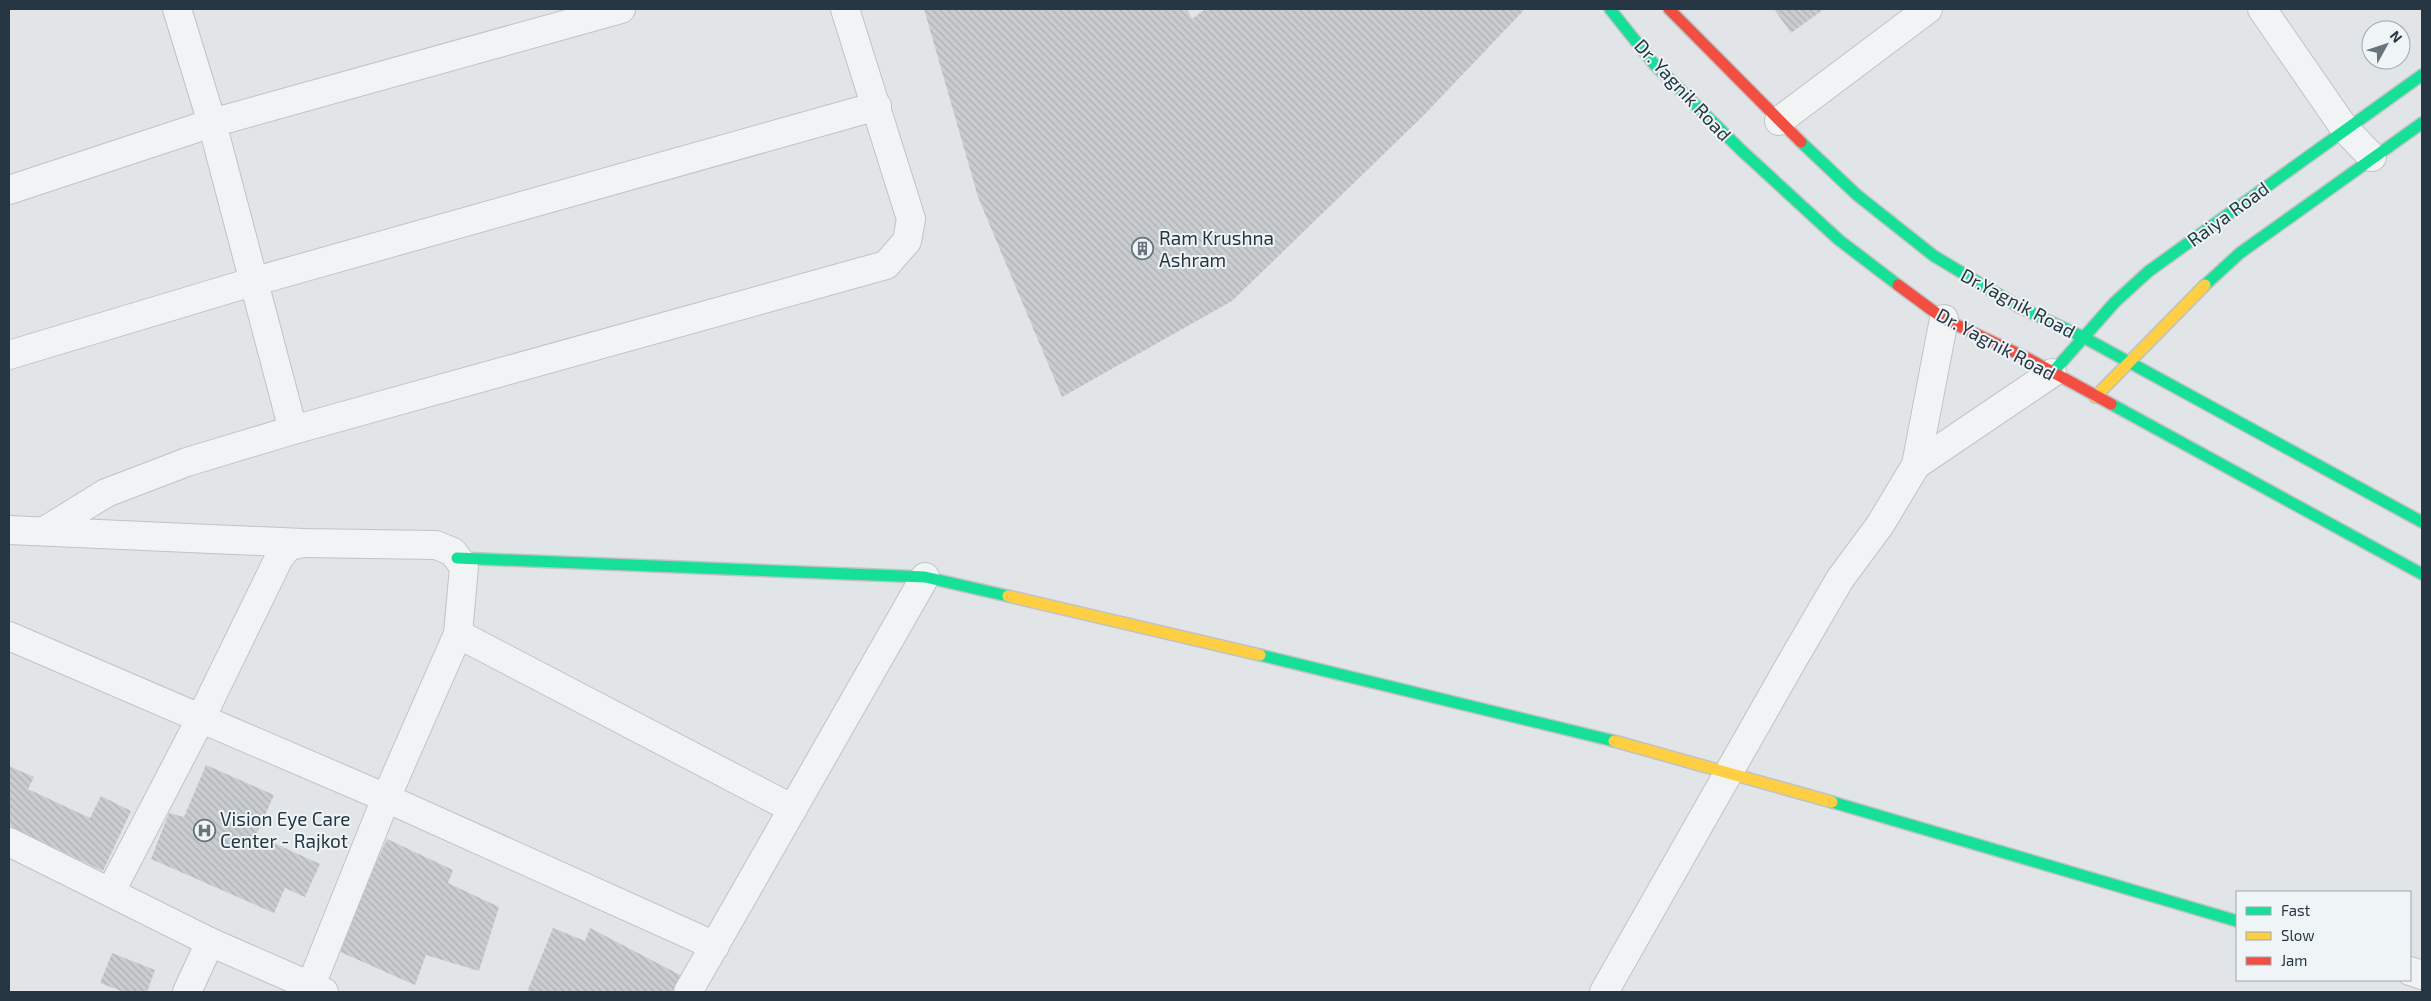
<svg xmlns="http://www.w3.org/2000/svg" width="2431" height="1001" font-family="'Exo 2',sans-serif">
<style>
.building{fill:url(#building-back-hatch)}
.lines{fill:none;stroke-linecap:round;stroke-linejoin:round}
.street-casing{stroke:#c0c3c5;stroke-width:30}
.fast-casing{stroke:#c0c3c5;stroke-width:14}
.slow-casing{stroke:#c0c3c5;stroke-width:14}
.jam-casing{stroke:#c0c3c5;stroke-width:14}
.street{stroke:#f1f3f4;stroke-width:28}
.fast{stroke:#16e098;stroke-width:11}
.slow{stroke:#ffcf43;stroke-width:11}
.jam{stroke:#f24e42;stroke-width:11}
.labels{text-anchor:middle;stroke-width:4;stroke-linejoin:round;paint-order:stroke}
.street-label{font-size:19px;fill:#263743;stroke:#eff4f7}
.poi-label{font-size:19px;fill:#263743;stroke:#eff4f7;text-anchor:start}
</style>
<defs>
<pattern id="building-back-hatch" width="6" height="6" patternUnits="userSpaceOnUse" patternTransform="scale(1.25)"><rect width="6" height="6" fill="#cacdd0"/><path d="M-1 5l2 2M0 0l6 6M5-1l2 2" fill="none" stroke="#adb1b4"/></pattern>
</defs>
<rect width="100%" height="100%" fill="#e2e5e7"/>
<g class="building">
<path d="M924,9h263l5,10 13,-10h320l-102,107 -191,185 -170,96 -84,-200z"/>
<path d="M1774,9h50l-33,24z"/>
<path d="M206,765l68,30 -18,40 64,29 -15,33 -20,-9 -11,25 -123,-54 18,-46 15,4z"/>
<path d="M9,766l25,11 -6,12 62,29 11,-22 30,15 -28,60 -94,-45z"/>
<path d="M387,839l66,31 -5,13 51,24 -20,64 -53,-16 -11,30 -79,-35z"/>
<path d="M553,928l32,13 5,-13 94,49 -6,15h-151z"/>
<path d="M112,953l43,17 -8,22h-23l-24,-9z"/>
</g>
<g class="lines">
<defs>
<g id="street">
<path d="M177,9l35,114 81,307"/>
<path d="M2262,9l83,120 27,28"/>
<path d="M1779,121l149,-112"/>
<path d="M9,190l203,-67 409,-114"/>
<path d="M9,355l243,-73 625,-176"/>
<path d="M1916,465l136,-92"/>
<path d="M9,530l294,13 133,2 17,7 11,15 -6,67 -72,164 -75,187"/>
<path d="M46,530l60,-37 81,-31 106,-32 593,-165 21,-24 4,-22 -66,-210"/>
<path d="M458,634l335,175"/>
<path d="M9,636l377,162 329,148"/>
<path d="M9,842l201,100 114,50"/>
<path d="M111,891l90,-173 78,-160 10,-12 14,-3"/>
<path d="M2410,971l12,4"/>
<path d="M187,992l23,-50"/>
<path d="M688,992l237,-415"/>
<path d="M1604,992l187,-329 49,-84 40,-54 36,-60 28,-146"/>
</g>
<g id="fast">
<path d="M1610,9l44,55 87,86 98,90 59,45"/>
<path d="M1801,142l56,53 77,61 87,52 62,29 339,185"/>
<path d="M2205,285l35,-32 182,-130"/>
<path d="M2052,373l63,-71 34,-31 273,-196"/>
<path d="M2111,404l311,170"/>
<path d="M457,558l468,19 83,19"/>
<path d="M1260,655l354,86"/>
<path d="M1832,802l405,119"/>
</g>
<g id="slow">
<path d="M2095,397l110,-112"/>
<path d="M1008,596l252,59"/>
<path d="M1614,741l218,61"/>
</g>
<g id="jam">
<path d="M1669,9l132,133"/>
<path d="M1898,285l46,34 83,39 84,46"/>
</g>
</defs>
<use href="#street" class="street-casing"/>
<use href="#fast" class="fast-casing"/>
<use href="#slow" class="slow-casing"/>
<use href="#jam" class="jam-casing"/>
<use href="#street" class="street"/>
<use href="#fast" class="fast"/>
<use href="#slow" class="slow"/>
<use href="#jam" class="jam"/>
</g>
<defs>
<symbol id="building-ring" viewBox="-11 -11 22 22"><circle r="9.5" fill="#eff4f7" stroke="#68747c" stroke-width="1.5"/><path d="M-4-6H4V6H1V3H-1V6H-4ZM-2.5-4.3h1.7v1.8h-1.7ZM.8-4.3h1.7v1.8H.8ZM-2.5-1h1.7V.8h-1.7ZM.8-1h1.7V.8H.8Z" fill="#68747c"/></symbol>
<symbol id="hospital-ring" viewBox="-11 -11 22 22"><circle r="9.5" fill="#eff4f7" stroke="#68747c" stroke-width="1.5"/><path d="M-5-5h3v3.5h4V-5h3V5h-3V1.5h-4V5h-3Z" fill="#68747c"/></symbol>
</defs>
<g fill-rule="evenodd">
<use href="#building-ring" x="1130" y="236" width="25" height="25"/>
<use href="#hospital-ring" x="192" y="818" width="25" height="25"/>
</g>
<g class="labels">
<g class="street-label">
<text transform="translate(1683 90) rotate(47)" y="7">Dr. Yagnik Road</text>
<text transform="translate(2228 214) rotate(-36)" y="7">Raiya Road</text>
<text transform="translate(2018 303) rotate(28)" y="7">Dr.Yagnik Road</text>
<text transform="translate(1996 344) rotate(28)" y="7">Dr. Yagnik Road</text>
</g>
<g class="poi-label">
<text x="1159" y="245">Ram Krushna<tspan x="1159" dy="22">Ashram</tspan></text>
<text x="220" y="826">Vision Eye Care<tspan x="220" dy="22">Center - Rajkot</tspan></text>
</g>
</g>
<rect width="2431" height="1001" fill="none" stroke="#263743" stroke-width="20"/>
<rect x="2236" y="891" width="175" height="90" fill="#eff4f7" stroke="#9fa8af"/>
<rect x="2246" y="907" width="25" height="8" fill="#16e098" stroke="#9fa8af"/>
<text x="2281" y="916" font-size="15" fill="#263743">Fast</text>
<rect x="2246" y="932" width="25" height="8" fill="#ffcf43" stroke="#9fa8af"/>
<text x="2281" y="941" font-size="15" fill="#263743">Slow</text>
<rect x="2246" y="957" width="25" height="8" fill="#f24e42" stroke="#9fa8af"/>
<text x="2281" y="966" font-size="15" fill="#263743">Jam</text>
<g transform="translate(2386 45) rotate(50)"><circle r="24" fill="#eff4f7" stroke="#9fa8af"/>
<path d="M0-4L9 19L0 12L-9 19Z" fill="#68747c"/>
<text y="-8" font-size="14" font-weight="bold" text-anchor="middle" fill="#263743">N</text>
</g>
</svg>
